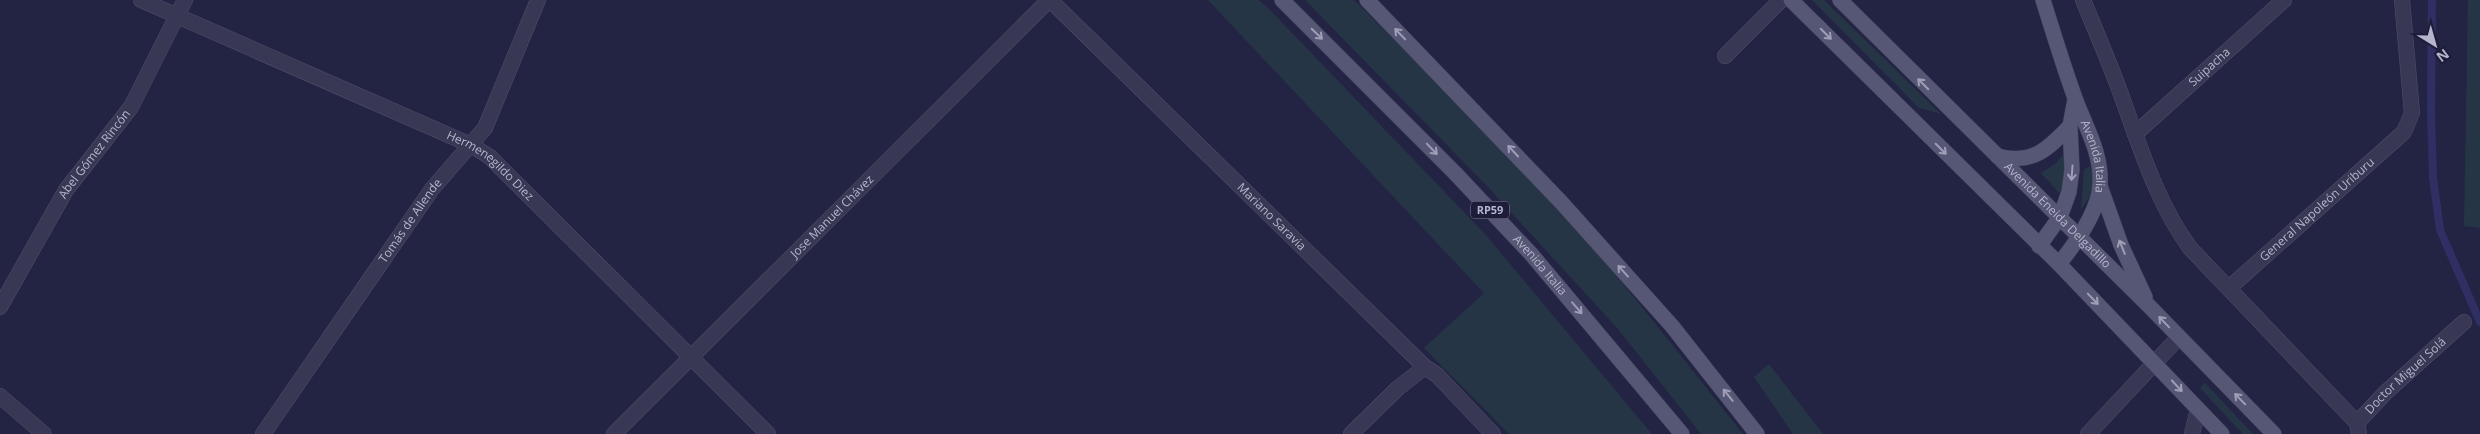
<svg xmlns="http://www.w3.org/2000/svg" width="2480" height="434" font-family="'Open Sans',sans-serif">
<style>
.green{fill:#263545}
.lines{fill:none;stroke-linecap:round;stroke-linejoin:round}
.stream{stroke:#2f2f64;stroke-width:8}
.minor-casing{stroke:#51506b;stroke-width:16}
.major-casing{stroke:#3f3f5a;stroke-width:16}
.minor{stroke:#383854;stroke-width:15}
.major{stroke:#565774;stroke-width:15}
.oneway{stroke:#9e9eb7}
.labels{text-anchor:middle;stroke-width:4.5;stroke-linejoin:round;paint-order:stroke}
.shield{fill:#1d1d39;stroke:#8887a1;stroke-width:1}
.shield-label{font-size:11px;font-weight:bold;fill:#b6b5cd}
.street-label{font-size:12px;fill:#b6b5cd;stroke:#1d1d39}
</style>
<rect width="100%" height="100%" fill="#232444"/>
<g class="green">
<path d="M1208,0h51l12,11 214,223 167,200h-143l-85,-86 60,-55z"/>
<path d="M1305,0h49c70,69 139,140 206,212 65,70 123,147 183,222h-42l-83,-105 -130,-142z"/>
<path d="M1812,0h12l117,114 -22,-6z"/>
<path d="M2468,0h12v228l-16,-2z"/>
<path d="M2067,150l-4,47 -22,-24 14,-9z"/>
<path d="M2090,166c7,18 2,29 -9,43l3,-39z"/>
<path d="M1769,364l54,70h-30l-39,-57z"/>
<path d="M2205,383l48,51h-10l-43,-46z"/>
</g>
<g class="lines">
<path class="stream" d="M2432,0l-1,112 2,66 7,52 40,92"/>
<defs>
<g id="minor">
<path id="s1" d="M141,0l330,145 19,12 278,277"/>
<path id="s2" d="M1050,0l375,367 12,8 56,59"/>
<path d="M2083,0c14,34 29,68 41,103 18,50 35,103 66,145l167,175"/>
<path d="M1725,56l56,-56"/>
<path id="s3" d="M2135,134l149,-134"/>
<path id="s4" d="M2229,288l175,-156 8,-19 -10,-113"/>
<path id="s5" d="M0,307l66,-117 65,-83 54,-107"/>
<path d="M0,396l44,38"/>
<path id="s6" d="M263,434l169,-245 53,-61 53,-128"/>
<path id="s7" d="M614,434l435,-434"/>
<path d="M1351,434l47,-46 27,-21"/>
<path d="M2088,434l91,-97"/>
<path d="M2192,434l6,-25"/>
<path id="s8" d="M2359,434l-2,-11 28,-30 79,-71"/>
</g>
<g id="major">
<path id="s9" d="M1282,0l173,173 77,82 150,179"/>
<path d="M1367,0l194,202 111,124 85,108"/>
<path d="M1791,0l268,264 163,170"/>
<path id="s10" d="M1840,0l310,307 124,127"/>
<path id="s11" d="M2043,0c10,32 20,65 32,98 10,28 27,55 25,86 -1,28 -25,60 -41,80"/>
<path d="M1997,156c35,9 50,-6 73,-30"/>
<path d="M2100,186l21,59 24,52"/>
<path d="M2039,246l21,-29 9,-25 3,-22 -2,-44 5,-27"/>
</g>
</defs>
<use href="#minor" class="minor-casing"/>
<use href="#major" class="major-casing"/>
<use href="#minor" class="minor"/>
<use href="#major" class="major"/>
</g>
<defs><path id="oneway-shaft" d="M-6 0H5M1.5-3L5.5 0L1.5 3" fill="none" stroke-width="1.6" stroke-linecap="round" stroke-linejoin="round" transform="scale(1.25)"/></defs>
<g class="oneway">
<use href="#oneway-shaft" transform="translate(1317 34) rotate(44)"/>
<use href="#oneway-shaft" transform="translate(1400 34) rotate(-134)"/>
<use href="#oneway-shaft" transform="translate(1826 34) rotate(45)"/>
<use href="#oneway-shaft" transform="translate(1923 84) rotate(-135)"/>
<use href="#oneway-shaft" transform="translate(1432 149) rotate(46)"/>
<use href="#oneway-shaft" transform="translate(1941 149) rotate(45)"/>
<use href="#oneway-shaft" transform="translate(1513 151) rotate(-133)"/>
<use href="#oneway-shaft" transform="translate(2072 173) rotate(94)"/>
<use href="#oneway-shaft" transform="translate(2122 247) rotate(-112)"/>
<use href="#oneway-shaft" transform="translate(1623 271) rotate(-132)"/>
<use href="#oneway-shaft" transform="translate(2093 299) rotate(46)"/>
<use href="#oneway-shaft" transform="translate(1577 308) rotate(49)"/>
<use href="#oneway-shaft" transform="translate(2164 322) rotate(-134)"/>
<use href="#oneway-shaft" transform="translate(2177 386) rotate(47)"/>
<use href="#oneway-shaft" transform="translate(1728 395) rotate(-129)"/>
<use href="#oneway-shaft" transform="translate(2240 399) rotate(-134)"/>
</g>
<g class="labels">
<rect class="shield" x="1471" y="201.5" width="38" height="17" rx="4"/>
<g class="shield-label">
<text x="1490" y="214">RP59</text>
</g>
<g class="street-label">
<text dy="4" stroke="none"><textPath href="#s3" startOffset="100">Suipacha</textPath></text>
<text dy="4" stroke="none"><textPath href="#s5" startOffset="180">Abel Gómez Rincón</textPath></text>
<text dy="4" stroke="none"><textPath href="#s11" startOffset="165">Avenida Italia</textPath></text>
<text dy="4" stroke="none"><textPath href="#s1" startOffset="388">Hermenegildo Diez</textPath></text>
<text dy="4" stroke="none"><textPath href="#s4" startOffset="118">General Napoleón Uriburu</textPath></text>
<text dy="4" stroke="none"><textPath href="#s10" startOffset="306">Avenida Eneida Delgadillo</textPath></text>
<text dy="4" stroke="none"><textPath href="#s7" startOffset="308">Jose Manuel Chávez</textPath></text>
<text dy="4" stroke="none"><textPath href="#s2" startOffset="310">Mariano Saravia</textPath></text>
<text dy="4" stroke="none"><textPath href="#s6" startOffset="259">Tomás de Allende</textPath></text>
<text dy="4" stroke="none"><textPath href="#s9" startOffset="370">Avenida Italia</textPath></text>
<text dy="4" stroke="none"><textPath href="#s8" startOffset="79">Doctor Miguel Solá</textPath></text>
</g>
</g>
<g transform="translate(2435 45) rotate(143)" stroke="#1d1d39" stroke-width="4" paint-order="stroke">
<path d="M0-4L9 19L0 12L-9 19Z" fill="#b6b5cd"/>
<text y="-8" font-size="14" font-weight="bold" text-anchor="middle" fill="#b6b5cd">N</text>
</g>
</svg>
